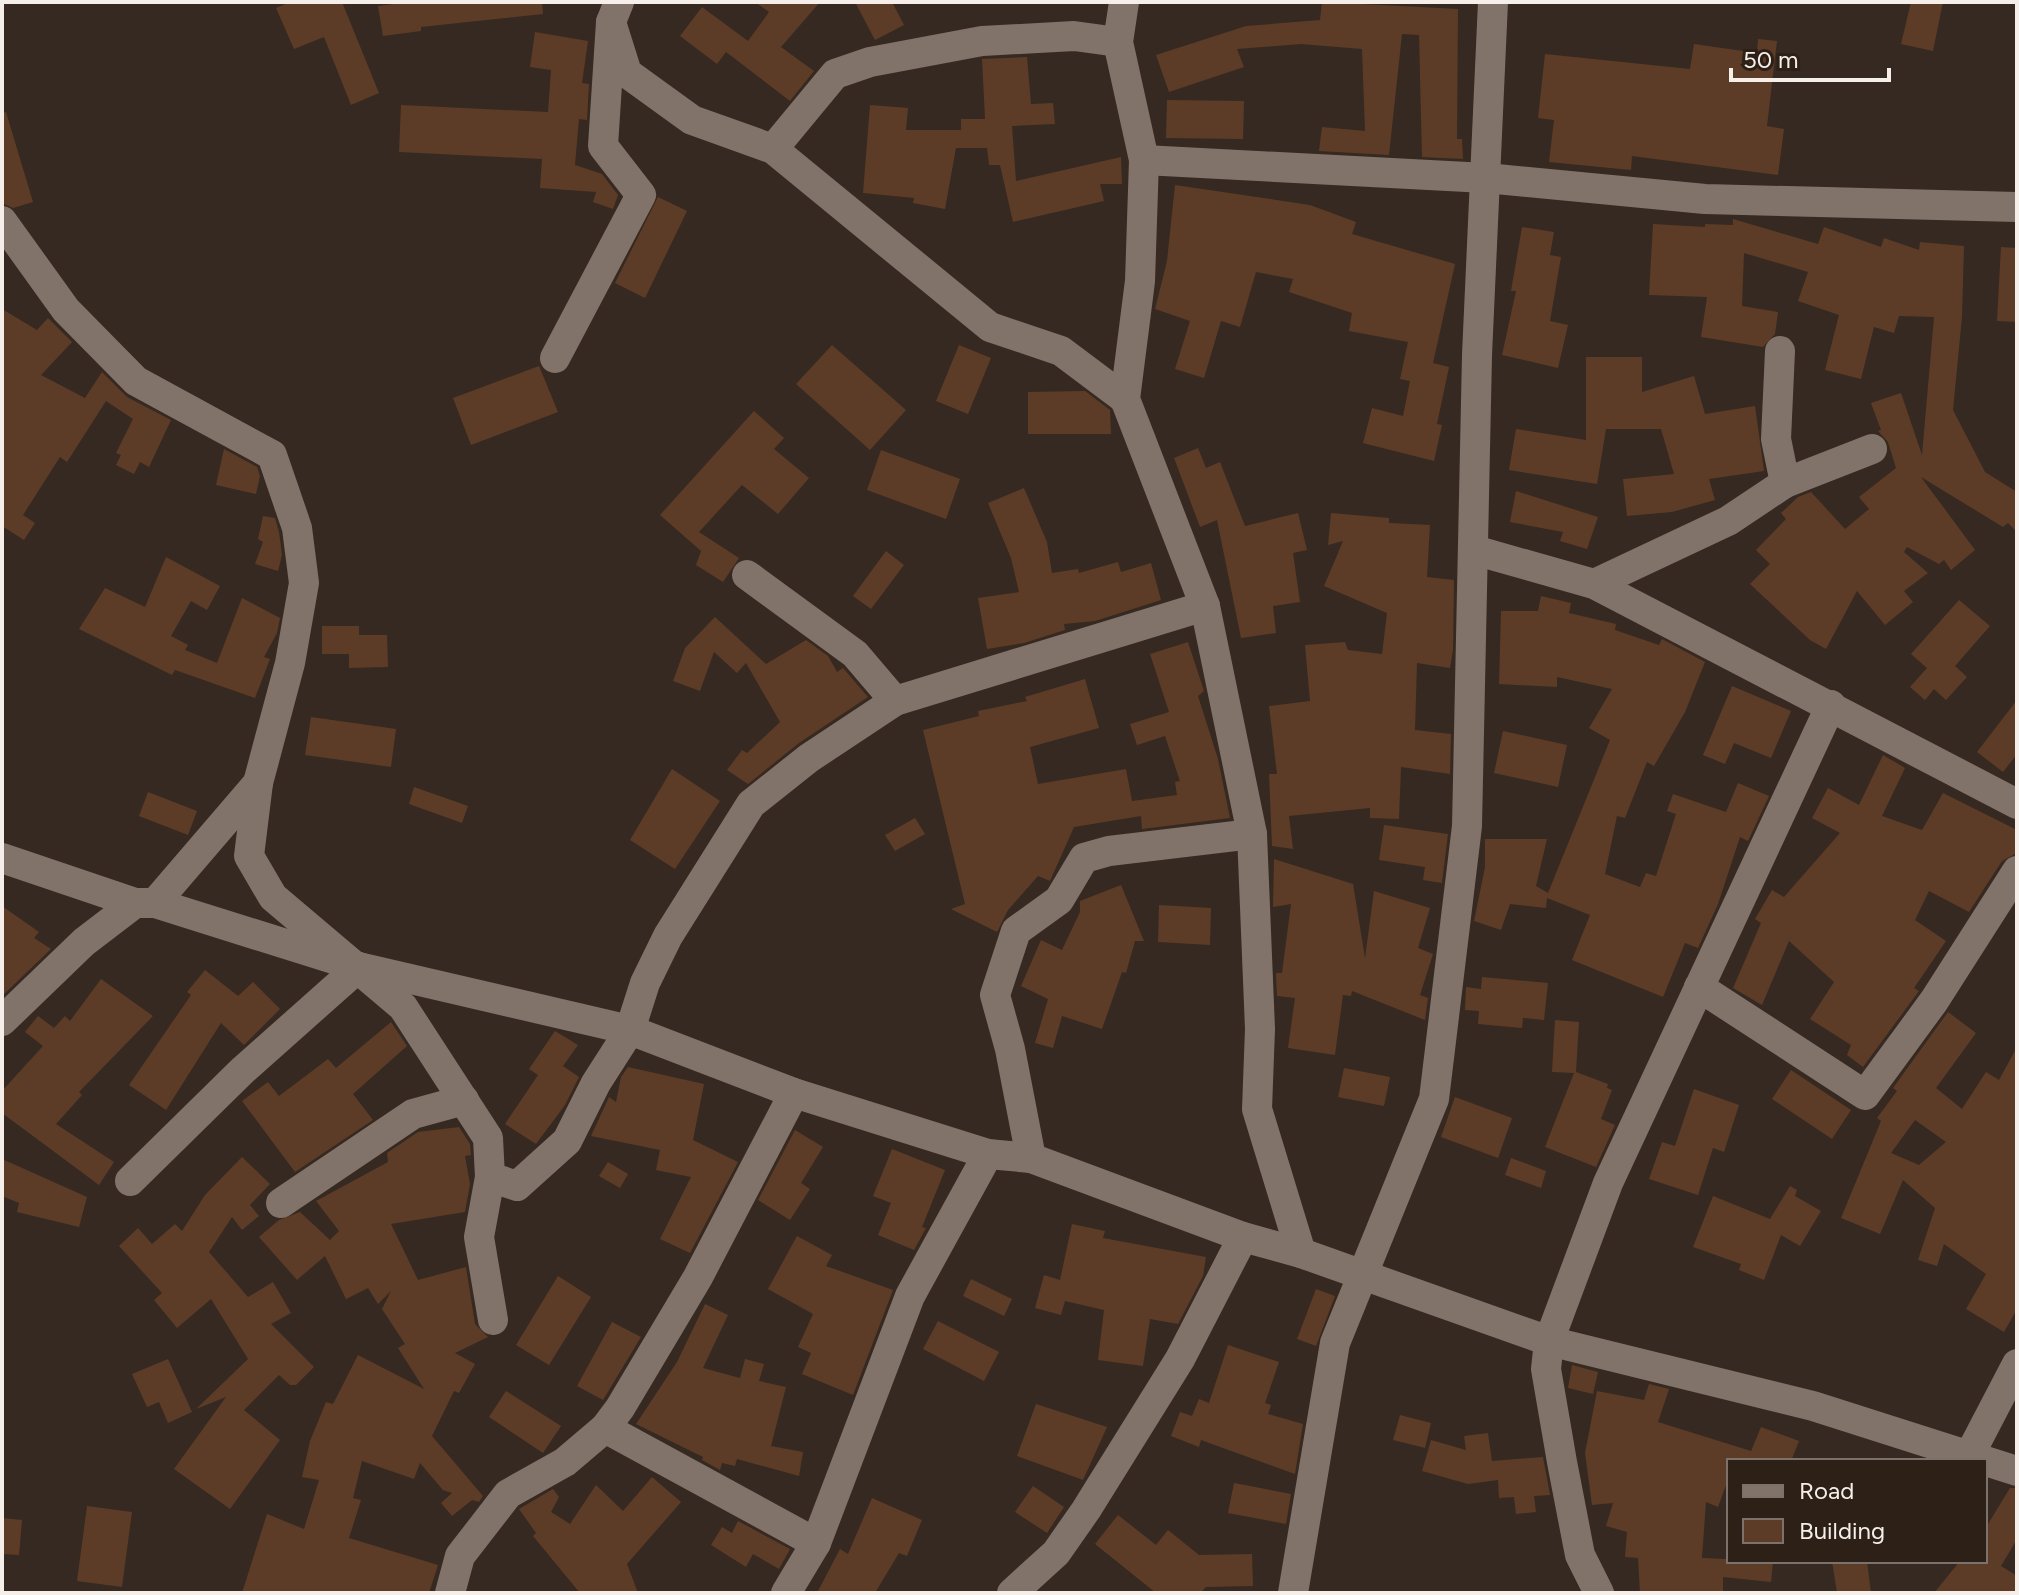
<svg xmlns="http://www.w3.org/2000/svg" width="2019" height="1595" font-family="Figtree,sans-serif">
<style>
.building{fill:#5c3c26;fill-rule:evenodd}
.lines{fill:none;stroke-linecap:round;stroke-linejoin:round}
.minor{stroke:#82736a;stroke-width:30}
</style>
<rect width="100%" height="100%" fill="#362921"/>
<g class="building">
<path d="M290,2h52l37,91 -28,12 -27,-68 -30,12 -18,-41z"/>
<path d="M410,2h132l1,12 -122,13v4l-38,5 -5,-30z"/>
<path d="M755,2h65l-39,45 33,24 -24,30 -64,-49 -9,12 -37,-28 22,-29 46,34 21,-29z"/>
<path d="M855,2h37l12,23 -29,15z"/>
<path d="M1322,2l136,7 -1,130h5l1,20 -41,-2 -3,-122 -17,-1 -13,121 -70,-4 3,-24 43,4 -3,-82 -61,-5 -64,5 7,18 -75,25 -13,-37 90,-29 74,-6z"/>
<path d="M1911,2h32l-10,49 -32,-7z"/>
<path d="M535,32l53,9 -6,42 7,1 -2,36 -8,-1 -4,46 27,9 16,21 -5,14 -20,-7 3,-10 -56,-4 2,-29 -143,-7 2,-47 147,7 3,-42 -21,-3z"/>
<path d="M1758,39l19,2 -10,85 17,3 -6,46 -146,-19 -1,14 -82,-8 5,-42 -16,-2 7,-64 145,15 4,-25 63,9z"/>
<path d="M1027,57l4,47 22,-1 2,21 -43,2 4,55 105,-24 1,27h-22l4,17 -91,21 -13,-57h-11l-2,-17h-31l-11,61 -32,-6 1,-5 -51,-5 7,-88 38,3 -2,22h55v-11h24l-3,-60z"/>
<path d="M1167,100l77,1 -1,38 -77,-1z"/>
<path d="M6,112l27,90 -20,6 -11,-5v-90z"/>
<path d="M1175,185l135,20 46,17 -4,12 103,30 -22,99 16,4 -12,57 5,1 -8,36 -71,-18 9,-35 31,8 7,-35 -10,-2 8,-37 -59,-11 3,-18 -63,-21 4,-13 -37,-7 -16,55 -19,-6 -17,57 -29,-9 15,-48 -35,-12 12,-48z"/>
<path d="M658,197l29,14 -42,87 -30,-15z"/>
<path d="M1733,219l85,25 6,-17 57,20 3,-9 35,12 1,-8 44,4 -2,71 -9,93 32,62 32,20v40l-9,-9 -5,4 -82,-50 54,73 -24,20 -7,-10 -5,4 -32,-17 -3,5 24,21 -24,18 9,11 -28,23 -28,-34 -31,58 -16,-9 -60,-56 20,-20 -14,-14 30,-31 -5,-6 17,-16 13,-5 34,37 24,-20 -10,-12 37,-29 -8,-26 -10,-11 3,-1 -10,-27 30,-10 21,62 12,-138 -35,-1 -5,17 -20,-6 -13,52 -36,-9 14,-55 -41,-14 10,-29 -64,-19 -2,53 36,6 -3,22 -12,13 -62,-10 6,-40 -58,-2 4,-71 52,3v-3l28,1z"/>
<path d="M1522,227l32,5 -4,23 11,2 -11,64 18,4 -10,43 -56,-13 14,-64h-5z"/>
<path d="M2001,247l16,1v74l-20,-1z"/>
<path d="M2,309l35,21 11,-12 24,24 -31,33 44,23 17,-26 25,25 44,23 -22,47 -9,-5 -6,12 -18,-9 5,-10 -5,-2 17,-34 -27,-18 -39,61 -7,-5 -37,58 12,8 -11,17 -22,-14z"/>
<path d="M832,345l74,65 -36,40 -74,-66z"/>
<path d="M959,345l32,13 -23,56 -32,-13z"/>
<path d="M1586,357h56v35l52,-16 11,38 50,-8 9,65 -55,8 6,21 -43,12 -45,4 -4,-37 51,-5 -13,-45h-55l-9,55 -88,-14 7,-41 70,11z"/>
<path d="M539,366l19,46 -87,33 -18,-47z"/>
<path d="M1085,391l25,19 1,24h-83v-42z"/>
<path d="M754,411l30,27 -10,11 35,29 -31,36 -36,-29 -43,47 40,26 -16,24 -27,-17 5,-14 -41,-36z"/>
<path d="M1198,448l8,20 14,-6 25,64 53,-13 9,37 -14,3 7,49 -27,4 3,27 -35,5 -24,-118 -17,7 -26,-69z"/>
<path d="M224,449l33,18 3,9 -4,18 -40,-9z"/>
<path d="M881,450l79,29 -14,40 -79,-29z"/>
<path d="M1024,488l23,54 5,31 26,-4 1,4 39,-11 3,10 30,-9 10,37 -66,21 -31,3 1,6 -41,13 -37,6 -9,-51 41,-6 -8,-34 -23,-55z"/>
<path d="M1516,491l82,26 -11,32 -27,-8 3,-9 -53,-10z"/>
<path d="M1331,513l58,5v5l41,2 -3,52 27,3 -1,70 -3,18 -33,-5 -2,67 36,4 -1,40 -49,-7 -2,52 -29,-1v-10l-81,8 4,33 -21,-3 -3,-72h8l-8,-68 41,-5 -5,-56 40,-3 3,8 34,4 5,-41 -63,-27 19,-45 -15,4z"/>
<path d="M263,516l12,2 4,14 3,23 -4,16 -23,-7 8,-22 -5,-3z"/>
<path d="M886,551l18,14 -33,44 -18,-13z"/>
<path d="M166,557l54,29 -13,24 -16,-9 -20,35 17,9 -3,5 32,13 25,-65 38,20 -3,15 -13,24 6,2 -15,39 -80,-28 -3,5 -93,-46 26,-41 40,19z"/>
<path d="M1541,596l30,7 -2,10 47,11 -1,6 44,15 3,-6 43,23 -20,50 -31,54 -7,-4 -22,56 -8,-2 -12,58 35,13 6,-14 10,3 20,-62 -9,-3 6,-17 53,18 12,-29 31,13 -21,45 -8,-4 -22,67 -20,44 -13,-5 -22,54 -91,-37 18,-45 -43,-17 -1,10 -36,-4 -9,26 -27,-9 11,-54v-28h62l-11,47 12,7 62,-153 -21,-12 23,-39 -55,-12v10l-58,-3 2,-73h37z"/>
<path d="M1959,600l31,26 -35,40 12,11 -21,23 -12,-11 -9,11 -15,-13 17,-19 -16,-14z"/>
<path d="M715,617l51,47 40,-24 22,16 9,16 6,-4 25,29 -69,46 -51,41 -21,-14 15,-20 5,3 33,-31 -34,-59 -9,10 -23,-21 -14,39 -27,-10 12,-33z"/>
<path d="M322,626h37v9h28l1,32 -39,1v-14h-27z"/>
<path d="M1188,642l16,49 -6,5 20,63 12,59 -88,11 -1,-13 -67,11 -24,54 -12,-5 -30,34 -11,22 -46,-23 14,-5 -42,-174 56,-14 -1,-5 49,-10 -2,-4 60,-18 14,49 -69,19 8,37 88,-15 6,32 45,-6 -2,-13 5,-1 -15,-45 -28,9 -7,-21 39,-12 -19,-58z"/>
<path d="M1732,686l59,25 -20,47 -37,-15 -9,21 -22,-9z"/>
<path d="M2017,700v54l-14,18 -26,-20z"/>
<path d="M311,717l85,12 -5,38 -86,-12z"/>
<path d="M1503,731l64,14 -9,42 -64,-14z"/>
<path d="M1883,755l22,13 -23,48 40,14 21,-37 74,37v23l-15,8 -33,51 -40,-21 -14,29 31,21 -32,47 5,3 -56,76 -16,-12 4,-10 -41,-26 24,-37 -45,-41 -27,64 -29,-17 28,-65 -6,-4 17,-29 12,7 56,-64 -28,-15 16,-30 31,17z"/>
<path d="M672,769l48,32 -45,68 -45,-29z"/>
<path d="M414,787l54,19 -6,17 -53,-19z"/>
<path d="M148,792l49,19 -9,24 -49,-19z"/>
<path d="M915,818l10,16 -30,17 -10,-16z"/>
<path d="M1384,825l64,9 -6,49 -19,-3 2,-13 -46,-7z"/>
<path d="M1274,859l79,25 12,74 9,-67 56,17 -12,40 15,6 -13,41 8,3 -3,22 -73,-29 -1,5 -8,-1 -8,60 -47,-7 7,-50 -18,-2 -1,-23h6l9,-69 -18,3z"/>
<path d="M1121,885l23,56h-9l-9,32 -4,-1 -20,57 -40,-13 -9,32 -18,-5 13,-44 -27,-13 20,-46 21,10 18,-38v-11z"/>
<path d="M1159,905l52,3 -1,37 -52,-3z"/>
<path d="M2,906l37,26 -5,6 17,11 -49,47z"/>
<path d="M205,970l33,26 15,-14 27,27 -36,36 -23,-22 -55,87 -37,-25 62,-90 -4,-3z"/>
<path d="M1482,977l66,6 -4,37 -21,-2 -1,10 -44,-4 1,-13 -14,-1 1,-23 15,2z"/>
<path d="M101,979l52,37 -74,76 3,3 -26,29 58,38 -15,23 -97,-72v-22l41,-45 -18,-14 13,-16 16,12 11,-12 5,5z"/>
<path d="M1948,1012l28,21 -40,55 26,21 24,-37 13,8 18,-33v262l-13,23 -38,-23 20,-35 -42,-30 -7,22 -19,-6 17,-52 -32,-28 -23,54 -39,-16 40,-97 -4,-3 20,-27 -4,-3zM1915,1120l31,22 -27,23 -28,-12z"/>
<path d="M1555,1020l24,2 -3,50 32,12 -1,4 5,2 -11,29 14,6 -19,42 -51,-20 29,-74 -22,-1z"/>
<path d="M391,1022l16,24 -54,48 20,26 -78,52 -53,-71 26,-19 11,14 49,-37 8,9z"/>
<path d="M555,1031l23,14 -15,21 16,11 -14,28 -29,39 -31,-20 33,-49 -9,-6z"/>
<path d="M628,1067l76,17 -11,56 45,22 -48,91 -30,-14 31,-62 -35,-7 4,-20 -69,-14 18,-39 7,5 5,-25z"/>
<path d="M1344,1068l46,9 -6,29 -46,-9z"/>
<path d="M1791,1070l60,40 -19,29 -60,-40z"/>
<path d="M1694,1089l45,16 -15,47 -11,-4 -15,47 -49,-16 13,-37 13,4z"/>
<path d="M1455,1097l57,21 -14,40 -57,-21z"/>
<path d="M459,1127l11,17 1,11 -6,1 5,28 -5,28 -74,12 27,56 48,-13 9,57 13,13 -33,16 20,11 -16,29 -5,-2 -22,45 51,60 -4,6 -7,-2 -20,16 -11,-13 11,-10 -9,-3 -23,-27 -6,16 -52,-18 -9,37 8,2 -12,38 89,27 -9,28h-187l25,-79 37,15 15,-49 -17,-3 8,-36 16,-39 7,2 25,-49 66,34 -26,-41 7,-4 -23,-35 9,-18 -13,13 -10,-16 -22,11 -21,-43 -28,24 -38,-43 20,-17 21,-8 30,28 9,-9 -23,-30 72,-39 -1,-9 31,-21z"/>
<path d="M795,1130l28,17 -22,36 9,6 -20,31 -32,-20z"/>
<path d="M892,1149l53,21 -23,57 4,1 -12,22 -36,-15 13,-32 -18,-7z"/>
<path d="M242,1157l28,27 -20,21 9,11 -17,14 -10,-13 -23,35 39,45 25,-15 18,31 -20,11 43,43 -18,18h-6l-11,-10 -35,35 36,30 -50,69 -56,-40 52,-72 -30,12 52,-50 -37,-60 -34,29 -23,-28 8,-7 -43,-47 19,-18 14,16 23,-20 7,7 23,-36z"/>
<path d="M1511,1158l35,13 -5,17 -36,-13z"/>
<path d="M2,1159l85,38 -8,30 -62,-15 2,-9 -17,-7z"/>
<path d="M608,1162l20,12 -8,14 -21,-12z"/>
<path d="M1790,1186l7,4 -2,6 26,15 -21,35 -19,-11 -17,45 -25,-10 2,-6 -48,-17 20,-51 57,23z"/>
<path d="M1072,1224l33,7 -2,7 103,19 -3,19 -25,48 -28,-5 -7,47 -45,-6 6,-50 -39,-9 -4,14 -26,-7 9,-33 16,5z"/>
<path d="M797,1236l35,19 -6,11 67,24 -40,105 -51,-21 9,-21 -13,-6 15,-33 -45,-25z"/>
<path d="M558,1276l33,21 -42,68 -33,-20z"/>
<path d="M971,1279l41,20 -8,17 -41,-20z"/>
<path d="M1316,1289l19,7 -19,50 -19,-7z"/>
<path d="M705,1304l23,11 -25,53 37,10 5,-19 19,5 -5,17 27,6 -15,59 32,6 -4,24 -62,-17 -2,7 -13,-3 -2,7 -18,-10 1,-3 -67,-33 41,-62z"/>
<path d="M938,1321l61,31 -15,29 -61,-32z"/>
<path d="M612,1322l29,15 -38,63 -26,-14z"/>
<path d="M1228,1345l51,17 -14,41 6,2 -3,9 35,10 -8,50 -94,-34 -2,7 -28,-11 9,-24 12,4 7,-17 10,4z"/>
<path d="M168,1359l24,53 -24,11 -9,-21 -12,5 -15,-33z"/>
<path d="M1572,1365l26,7 -5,22 -25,-6z"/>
<path d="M1649,1384l20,5 -11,33 93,29 10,-24 38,14 -8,20h-62v16l-11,30 -12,-5 -4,56 71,3 -2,21 -48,-5v15l-83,1 -2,-35 -13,-1 2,-25 -21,-6 7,-23 -21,2 -7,-52 12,-62 47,9z"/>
<path d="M506,1391l55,35 -18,27 -54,-36z"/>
<path d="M1036,1404l71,23 -24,53 -66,-24z"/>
<path d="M1400,1415l31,8 -6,25 -32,-8z"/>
<path d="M1488,1433l4,28 51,-4 7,38 -16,1 2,16 -20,2 -2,-17 -15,1 -1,-18 -30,4 -46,-13 9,-31 35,10 -2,-14z"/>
<path d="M652,1477l29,25 -54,62 11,29h-58l-47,-57 3,-3 -17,-24 34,-20 6,8 -8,15 19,12 26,-39 27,26z"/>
<path d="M1234,1483l57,11 -5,30 -58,-11z"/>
<path d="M1033,1486l31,21 -17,26 -32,-21z"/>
<path d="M2010,1488h7v51l-16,27 16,10v17h-83l26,-32h25v-32z"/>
<path d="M872,1498l50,22 -15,36 -8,-3 -24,40h-58l23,-44 8,5z"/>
<path d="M87,1506l45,6 -10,75 -45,-6z"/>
<path d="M1118,1515l38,30 12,-15 31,25 53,-1 1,32 -47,1 -6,6h-44l-61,-49z"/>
<path d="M2,1518l20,2 -3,35 -17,-1z"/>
<path d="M738,1521l52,28 -11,20 -26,-15 -7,13 -35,-22 11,-18 10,6z"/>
<path d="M1832,1561h35l4,32h-34z"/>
</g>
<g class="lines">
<g class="minor">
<path d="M1124,2l-6,40 26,118 -4,121 -15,118 80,207 47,228 8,195 -3,80 44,144"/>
<path d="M611,22l16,51 65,47 81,29 217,178 71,24 64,48"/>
<path d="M773,149l62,-75 35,-12 112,-21 92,-5 44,6"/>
<path d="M1144,160l342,18 219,21 312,8"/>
<path d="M2,221l64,89 70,71 136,74 25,73 7,55 -14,80 -32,120 -9,73 24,41 130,110 85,131 2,39 -11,60 14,83"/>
<path d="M555,358l86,-163 -38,-49 8,-124 8,-20"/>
<path d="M1785,483l87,-34"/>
<path d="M1474,550l120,34 423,220"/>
<path d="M747,575l108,79 40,47"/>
<path d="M1594,584l134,-63 57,-38 -9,-44 4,-88"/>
<path d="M2,858l133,45h20l204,64 271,63 164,63 194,61 43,4 212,79 58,16 248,88 264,65 204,65"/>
<path d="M155,903l103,-120"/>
<path d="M1699,987l166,108 69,-94 83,-130"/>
<path d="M2,1021l82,-79 51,-39"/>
<path d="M1031,1158l-21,-109 -15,-54 21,-64 43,-31 25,-42 25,-7 143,-17"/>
<path d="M490,1177l27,9 50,-45 29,-58 34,-53 15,-47 23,-47 83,-132 58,-46 86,-57 310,-95"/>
<path d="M130,1181l112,-110 117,-104"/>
<path d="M281,1203l132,-89 51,-14"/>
<path d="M605,1428l211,115"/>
<path d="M1969,1456l48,-92"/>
<path d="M450,1593l10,-37 48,-62 57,-32 40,-34 15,-20 78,-131 96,-184"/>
<path d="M786,1593l30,-50 94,-247 78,-142"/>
<path d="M1012,1593l44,-40 30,-43 94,-151 63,-122"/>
<path d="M1293,1593l42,-250 99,-244 33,-273 10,-471 16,-353"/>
<path d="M1599,1593l-19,-38 -18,-93 -16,-93 3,-28 59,-158 223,-478"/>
</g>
</g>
<rect width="2019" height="1595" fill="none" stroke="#f6eee8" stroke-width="8"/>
<rect x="1727" y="1459" width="260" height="104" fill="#2c2017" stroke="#7d726b" stroke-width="2"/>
<rect x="1743" y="1485" width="40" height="12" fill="#82736a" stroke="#7d726b" stroke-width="2"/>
<text x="1799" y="1499" font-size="24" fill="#f6eee8">Road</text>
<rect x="1743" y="1519" width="40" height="24" fill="#5c3c26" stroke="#7d726b" stroke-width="2"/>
<text x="1799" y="1539" font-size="24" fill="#f6eee8">Building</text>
<path d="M1731 68v12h158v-12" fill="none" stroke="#f6eee8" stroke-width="4"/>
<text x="1743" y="68" font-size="24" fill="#f6eee8" stroke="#2c2017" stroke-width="6" paint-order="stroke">50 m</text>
</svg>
